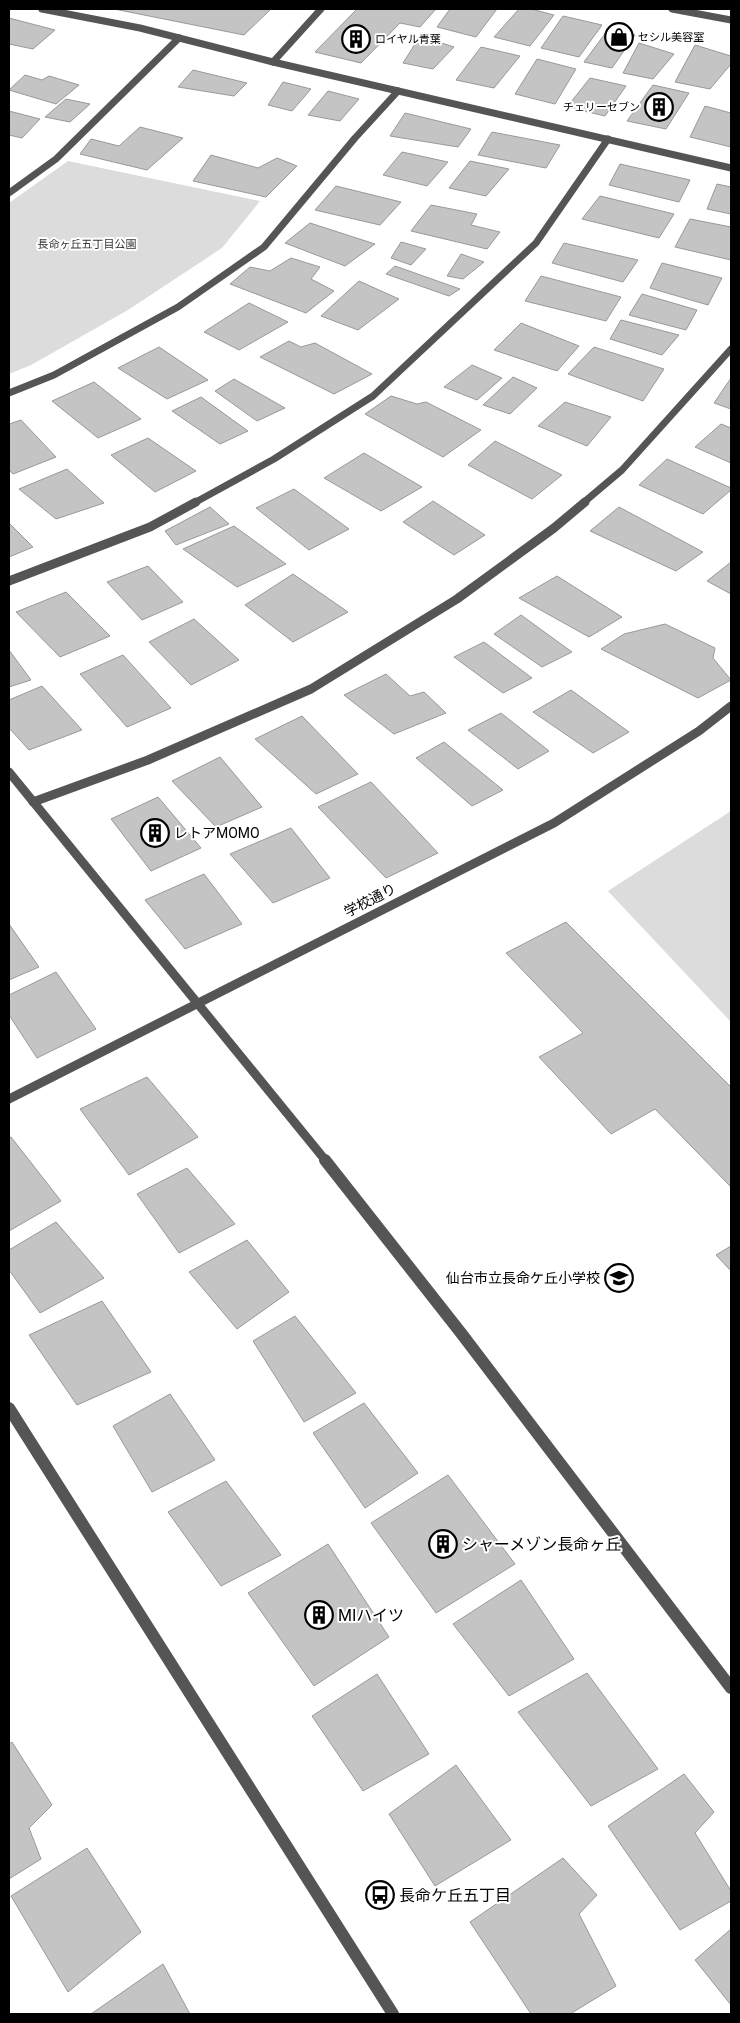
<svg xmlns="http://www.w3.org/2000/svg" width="740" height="2023" font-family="Roboto,'Noto Sans JP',sans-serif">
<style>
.green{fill:#dcdcdc}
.building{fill:#c4c4c4;stroke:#999}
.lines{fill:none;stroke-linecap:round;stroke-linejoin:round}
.minor-far2{stroke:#555;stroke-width:7}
.minor-far1{stroke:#555;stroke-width:9}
.minor{stroke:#555;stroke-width:12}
.tertiary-far2{stroke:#555;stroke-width:7}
.tertiary-far1{stroke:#555;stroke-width:9}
.tertiary{stroke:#555;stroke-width:12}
.labels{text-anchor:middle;stroke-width:4;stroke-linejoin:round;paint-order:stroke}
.far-poi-label{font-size:11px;fill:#000;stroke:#fff;text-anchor:start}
.far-park-label{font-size:11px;fill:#333;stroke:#fff}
.poi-label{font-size:14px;fill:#000;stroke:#fff;text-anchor:start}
.street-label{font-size:14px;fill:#000;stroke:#fff}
.near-poi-label{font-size:16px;fill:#000;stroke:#fff;text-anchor:start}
</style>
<rect width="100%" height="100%" fill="#fff"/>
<g class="green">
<path d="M68,161l192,40 -38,47 -94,62 -97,55 -22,9v-171z"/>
<path d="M731,811v211l-123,-131z"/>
</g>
<g class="building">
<path d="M114,9h157l-27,26z"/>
<path d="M357,9h79l-16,18 -20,-4 -39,40 -46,-11z"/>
<path d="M450,9h47l-21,28 -39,-10z"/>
<path d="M519,9h12l23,6 -24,31 -36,-9z"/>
<path d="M563,16l39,9 -23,32 -38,-9z"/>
<path d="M9,18l46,12 -22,19 -24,-5z"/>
<path d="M610,27l25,8 -23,33 -28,-6z"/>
<path d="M420,36l34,11 -21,22 -30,-6z"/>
<path d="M639,43l35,11 -21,25 -30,-6z"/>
<path d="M695,45l36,11v8l-21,25 -35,-7z"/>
<path d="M481,47l39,9 -26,32 -38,-8z"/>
<path d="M537,59l39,10 -21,35 -40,-10z"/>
<path d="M193,70l54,13 -13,13 -56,-9z"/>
<path d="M25,75l17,5 7,-4 30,9 -23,19 -47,-14z"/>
<path d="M590,78l36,8 -21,30 -38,-9z"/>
<path d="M283,82l28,7 -19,22 -24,-6z"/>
<path d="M653,85l36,8 -23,36 -39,-8z"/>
<path d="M328,91l31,8 -19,22 -32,-6z"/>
<path d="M66,99l24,5 -20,18 -25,-5z"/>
<path d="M705,106l26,7v34l-41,-10z"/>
<path d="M9,111l31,8 -18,19 -13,-3z"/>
<path d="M405,113l66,16 -13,18 -68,-11z"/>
<path d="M140,127l43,11 -36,32 -67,-16 11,-15 28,7z"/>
<path d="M492,132l68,13 -14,23 -68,-13z"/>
<path d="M402,152l46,10 -21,24 -44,-11z"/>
<path d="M211,155l47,13 19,-10 20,8 -31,31 -73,-16z"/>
<path d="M470,161l39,8 -23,27 -37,-8z"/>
<path d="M620,164l70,16 -11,22 -70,-17z"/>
<path d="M717,184l14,3v27l-24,-5z"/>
<path d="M336,186l65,16 -21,23 -65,-15z"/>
<path d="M600,196l74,18 -15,24 -77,-19z"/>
<path d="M431,205l46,9 -6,11 29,7 -13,17 -76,-18z"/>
<path d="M690,219l41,8v33l-56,-13z"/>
<path d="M310,223l65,21 -30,22 -60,-23z"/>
<path d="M401,242l25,7 -15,16 -20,-7z"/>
<path d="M564,243l74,17 -15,22 -71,-19z"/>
<path d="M461,254l23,8 -21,17 -16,-3z"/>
<path d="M291,258l29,9 -9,12 23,12 -28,22 -76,-29 20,-17 20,4z"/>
<path d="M662,263l60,15 -14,27 -58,-17z"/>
<path d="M395,266l65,23 -11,7 -63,-22z"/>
<path d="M541,276l80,21 -15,24 -81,-20z"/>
<path d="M359,281l40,18 -41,31 -37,-14z"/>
<path d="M642,294l55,16 -11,20 -57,-15z"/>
<path d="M249,303l39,19 -49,28 -35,-18z"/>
<path d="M621,320l58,15 -17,20 -52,-16z"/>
<path d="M521,323l58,23 -22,25 -63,-21z"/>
<path d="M289,341l12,6 14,-4 57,31 -38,20 -74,-37z"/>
<path d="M159,347l49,33 -41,19 -49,-31z"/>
<path d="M594,347l70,22 -21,32 -75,-27z"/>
<path d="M472,365l30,13 -25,22 -33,-13z"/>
<path d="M513,377l24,11 -27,26 -27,-9z"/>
<path d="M731,378v31l-17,-6z"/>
<path d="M234,379l51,29 -28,13 -42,-30z"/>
<path d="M94,382l47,37 -43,19 -46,-37z"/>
<path d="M391,396l26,8 9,-2 55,28 -38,27 -78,-43z"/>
<path d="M201,397l47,34 -28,13 -48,-33z"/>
<path d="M565,402l46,15 -24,29 -49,-20z"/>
<path d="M21,420l35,37 -43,17 -4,-4v-46z"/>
<path d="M721,424l10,4v35l-36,-16z"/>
<path d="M148,438l48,33 -41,21 -44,-37z"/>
<path d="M495,441l67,34 -30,24 -64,-34z"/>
<path d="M364,453l58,34 -41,24 -57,-33z"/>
<path d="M667,459l64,29v2l-28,24 -64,-29z"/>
<path d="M67,469l37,34 -48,16 -37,-30z"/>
<path d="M294,489l55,40 -40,21 -53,-42z"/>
<path d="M433,501l52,34 -31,20 -51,-33z"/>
<path d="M210,507l19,17 -53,21 -11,-14z"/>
<path d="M619,507l84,45 -27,19 -86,-40z"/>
<path d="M9,523l24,24 -24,10z"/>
<path d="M234,526l52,38 -49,23 -54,-38z"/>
<path d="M731,562v32l-24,-13z"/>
<path d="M148,566l35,36 -41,18 -35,-38z"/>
<path d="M293,574l55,38 -55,30 -48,-37z"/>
<path d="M557,576l65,41 -33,20 -70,-39z"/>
<path d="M66,592l44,44 -50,21 -44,-45z"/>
<path d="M521,615l51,37 -30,15 -48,-33z"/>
<path d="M194,619l45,41 -48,25 -42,-43z"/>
<path d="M665,624l50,24 -2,10 18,22 -33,18 -97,-49 23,-15z"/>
<path d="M484,642l48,36 -29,15 -49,-36z"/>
<path d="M9,650l22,30 -22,7z"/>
<path d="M123,655l48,53 -44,19 -47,-53z"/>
<path d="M386,674l24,22 14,-4 22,21 -52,21 -50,-39z"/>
<path d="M42,686l40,44 -53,20 -20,-22v-28z"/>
<path d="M571,690l58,42 -36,21 -60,-41z"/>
<path d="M501,713l48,38 -31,18 -50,-39z"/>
<path d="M302,716l56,58 -42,20 -61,-55z"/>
<path d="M444,742l59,48 -31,16 -56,-48z"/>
<path d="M220,757l42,50 -46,20 -44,-46z"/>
<path d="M371,782l67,71 -52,25 -68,-71z"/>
<path d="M158,797l43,51 -50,23 -40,-52z"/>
<path d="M291,828l39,50 -57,25 -43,-49z"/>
<path d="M204,874l38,50 -57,25 -40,-49z"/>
<path d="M566,922l165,165v100l-76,-78 -44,25 -72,-77 44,-24 -77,-80z"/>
<path d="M9,924l30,43 -30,13z"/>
<path d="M56,972l40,57 -59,29 -28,-43v-20z"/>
<path d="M147,1077l51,60 -69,38 -49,-66z"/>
<path d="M11,1137l50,64 -52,30v-93z"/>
<path d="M187,1168l48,56 -56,29 -42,-59z"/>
<path d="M56,1222l48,56 -64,35 -31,-43v-20z"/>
<path d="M247,1240l42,52 -52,37 -48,-57z"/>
<path d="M731,1246v25l-15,-16z"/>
<path d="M102,1301l49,71 -74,33 -48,-70z"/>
<path d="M295,1316l61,77 -52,29 -51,-81z"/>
<path d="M170,1394l45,66 -63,32 -39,-66z"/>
<path d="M364,1403l54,70 -53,35 -52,-75z"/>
<path d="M448,1475l67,89 -79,49 -65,-90z"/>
<path d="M226,1481l55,74 -60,31 -53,-74z"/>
<path d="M328,1544l61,93 -75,49 -66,-93z"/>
<path d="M521,1580l53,79 -65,37 -56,-72z"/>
<path d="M587,1673l71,96 -67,37 -73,-94z"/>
<path d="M377,1674l52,80 -66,37 -51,-75z"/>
<path d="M12,1742l40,63 -23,23 12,31 -32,20v-135z"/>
<path d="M456,1765l55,75 -76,46 -46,-72z"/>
<path d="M684,1774l30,38 -19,21 36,58v10l-51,29 -72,-104z"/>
<path d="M87,1848l54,84 -73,60 -57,-96z"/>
<path d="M563,1858l34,37 -18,19 37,72 -46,28h-39l-61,-92z"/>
<path d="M731,1929v76l-36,-45z"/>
<path d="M163,1964l27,50h-99z"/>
</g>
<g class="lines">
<g class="minor-far2">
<path d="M42,9l98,19 133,34 458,106"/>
<path d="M273,62l48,-53"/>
<path d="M9,193l47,-34 123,-121"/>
<path d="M9,393l45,-18 124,-68 86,-60 91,-109 43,-47"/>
<path d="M194,503l80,-44 99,-63 163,-153 72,-104"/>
<path d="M583,503l39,-33 109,-121"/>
</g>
<g class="minor-far1">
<path d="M9,581l141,-54 46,-25"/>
<path d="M9,772l317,389"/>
<path d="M33,802l115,-42 163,-71 146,-90 97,-71 31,-26"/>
</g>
<path class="minor" d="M325,1160l136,173 270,355"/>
<path class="tertiary-far2" d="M672,9l59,11"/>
<path class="tertiary-far1" d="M9,1099l545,-276 145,-92 32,-25"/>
<path class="tertiary" d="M9,1408l384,606"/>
</g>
<defs>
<symbol id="shop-ring" viewBox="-11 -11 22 22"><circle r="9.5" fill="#fff" stroke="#000" stroke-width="1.5"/><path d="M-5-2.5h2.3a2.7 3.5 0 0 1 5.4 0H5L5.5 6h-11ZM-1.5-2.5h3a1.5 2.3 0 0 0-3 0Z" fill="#000"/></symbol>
<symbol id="building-ring" viewBox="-11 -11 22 22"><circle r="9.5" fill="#fff" stroke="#000" stroke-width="1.5"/><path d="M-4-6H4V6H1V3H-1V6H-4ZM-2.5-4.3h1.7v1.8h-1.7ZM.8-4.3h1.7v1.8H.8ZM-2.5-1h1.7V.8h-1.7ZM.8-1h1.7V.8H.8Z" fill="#000"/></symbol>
<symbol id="school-ring" viewBox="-11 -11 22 22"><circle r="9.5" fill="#fff" stroke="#000" stroke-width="1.5"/><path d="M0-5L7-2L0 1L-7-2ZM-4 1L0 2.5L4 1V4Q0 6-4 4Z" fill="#000"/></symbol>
<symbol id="bus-ring" viewBox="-11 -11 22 22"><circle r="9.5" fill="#fff" stroke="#000" stroke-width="1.5"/><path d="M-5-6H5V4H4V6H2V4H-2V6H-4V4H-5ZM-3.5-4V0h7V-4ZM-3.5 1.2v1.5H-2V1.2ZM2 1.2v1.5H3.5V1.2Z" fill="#000"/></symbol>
</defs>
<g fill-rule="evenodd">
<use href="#shop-ring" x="603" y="21" width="32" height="32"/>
<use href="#building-ring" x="340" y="23" width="32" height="32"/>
<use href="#building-ring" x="643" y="91" width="32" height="32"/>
<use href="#building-ring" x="139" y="817" width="32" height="32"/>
<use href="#school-ring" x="603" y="1262" width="32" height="32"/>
<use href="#building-ring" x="427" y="1528" width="32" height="32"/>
<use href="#building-ring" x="303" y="1599" width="32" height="32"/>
<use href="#bus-ring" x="364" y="1879" width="32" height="32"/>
</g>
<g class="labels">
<g class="far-poi-label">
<text x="638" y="41">セシル美容室</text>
<text x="375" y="43">ロイヤル青葉</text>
<text x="640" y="111" text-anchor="end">チェリーセブン</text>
</g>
<g class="far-park-label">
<text x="87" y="248">長命ヶ丘五丁目公園</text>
</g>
<g class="poi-label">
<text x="174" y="838">レトアMOMO</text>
<text x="600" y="1283" text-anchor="end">仙台市立長命ケ丘小学校</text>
</g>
<g class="street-label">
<text transform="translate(370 900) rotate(-27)" y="5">学校通り</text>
</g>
<g class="near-poi-label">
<text x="462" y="1550">シャーメゾン長命ヶ丘</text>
<text x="338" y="1621">MIハイツ</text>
<text x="399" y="1901">長命ケ丘五丁目</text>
</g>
</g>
<rect width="740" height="2023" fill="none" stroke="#000000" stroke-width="20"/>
</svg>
